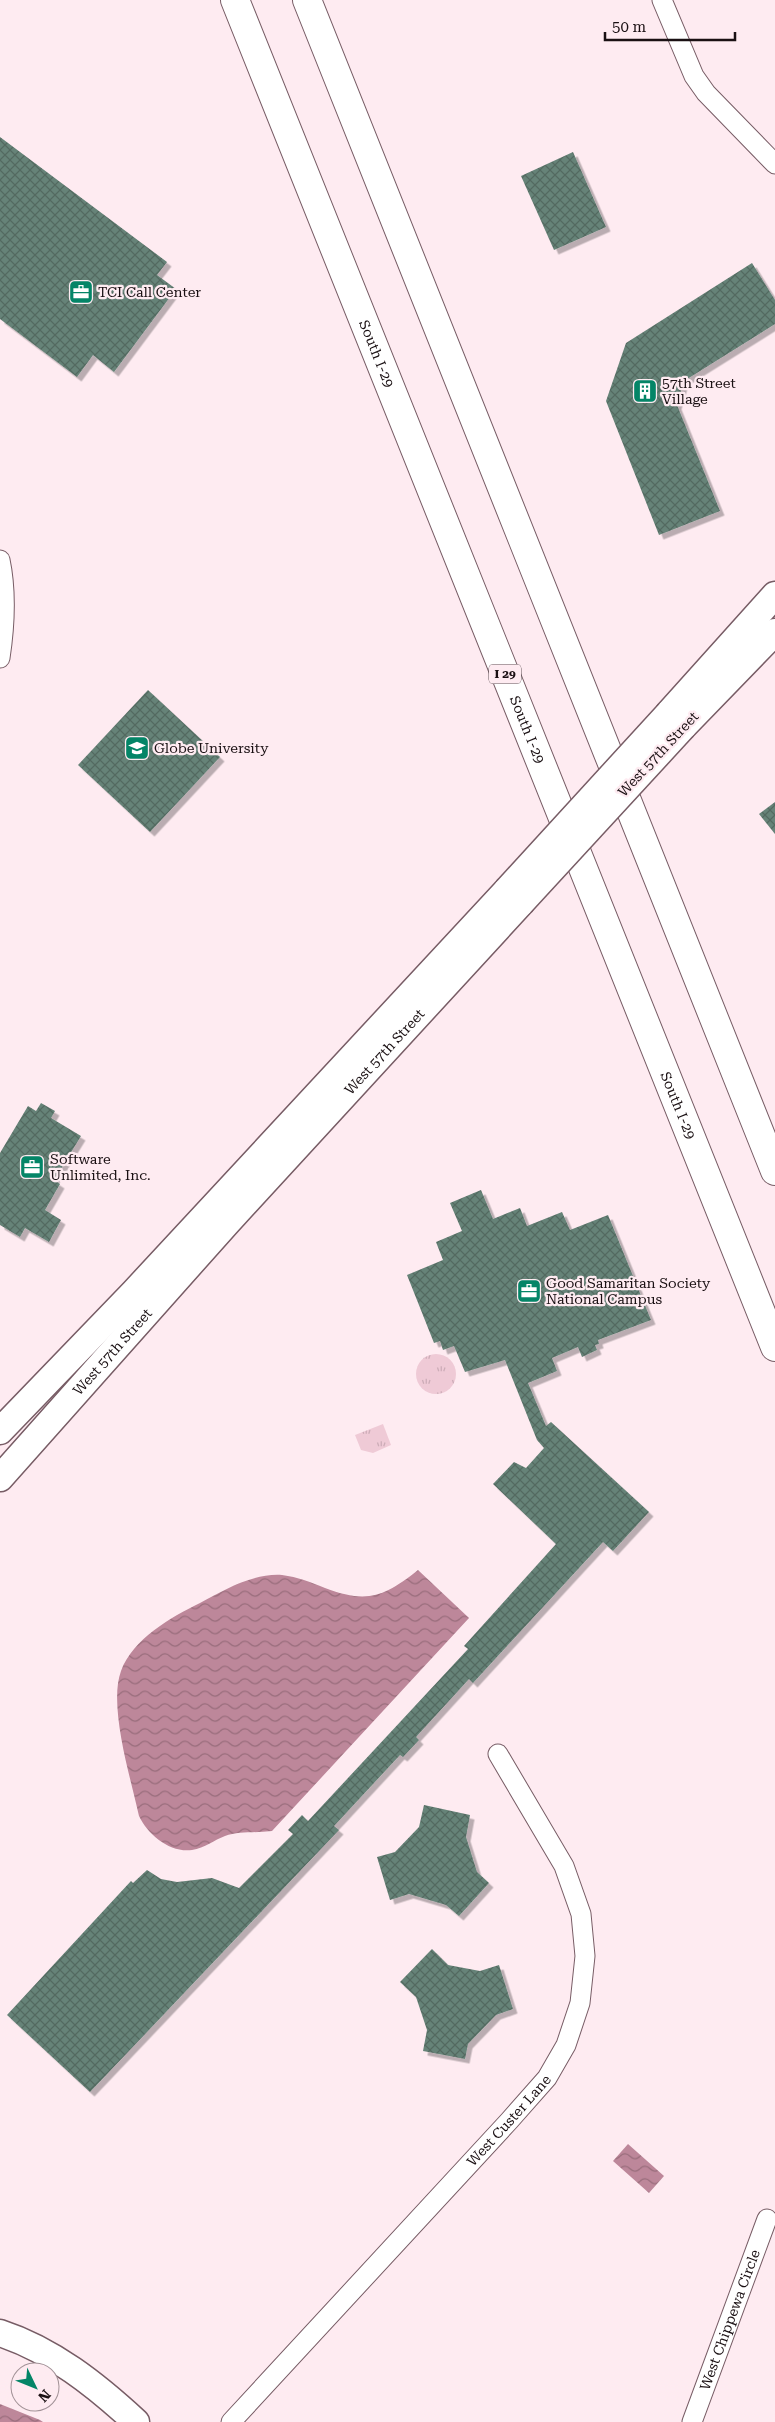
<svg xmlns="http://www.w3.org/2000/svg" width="775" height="2422" font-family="'Roboto Serif',serif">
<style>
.grass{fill:url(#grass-tufts)}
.water{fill:url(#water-waves)}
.building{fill:url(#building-cross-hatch);filter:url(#shadow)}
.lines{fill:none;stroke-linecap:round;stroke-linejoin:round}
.street-casing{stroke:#775c65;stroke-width:21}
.secondary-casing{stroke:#775c65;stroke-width:29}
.highway-casing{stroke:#775c65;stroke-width:30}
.street{stroke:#fff;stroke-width:19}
.secondary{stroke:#fff;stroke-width:26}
.highway{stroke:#fff;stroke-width:28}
.secondary-bridge-casing{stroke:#775c65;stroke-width:29;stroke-linecap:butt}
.secondary-bridge{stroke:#fff;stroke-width:26}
.labels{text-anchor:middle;stroke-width:4.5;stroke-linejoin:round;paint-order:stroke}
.shield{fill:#feebf1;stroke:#5e5256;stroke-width:1}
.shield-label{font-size:12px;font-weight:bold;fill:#1a1013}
.poi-label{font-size:14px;fill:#1a1013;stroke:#feebf1;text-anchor:start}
.street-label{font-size:14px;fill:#1a1013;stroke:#feebf1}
</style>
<defs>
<pattern id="grass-tufts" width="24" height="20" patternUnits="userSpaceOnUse" patternTransform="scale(1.25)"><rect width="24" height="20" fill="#efcad6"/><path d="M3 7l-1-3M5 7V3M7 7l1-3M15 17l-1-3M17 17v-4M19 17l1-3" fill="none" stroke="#ccacb7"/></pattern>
<pattern id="water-waves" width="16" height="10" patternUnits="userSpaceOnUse" patternTransform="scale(1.25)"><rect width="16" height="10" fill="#bd879a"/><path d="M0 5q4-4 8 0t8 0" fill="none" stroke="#996d7c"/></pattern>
<pattern id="building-cross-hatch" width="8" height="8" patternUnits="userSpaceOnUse" patternTransform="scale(1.25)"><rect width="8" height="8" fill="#668378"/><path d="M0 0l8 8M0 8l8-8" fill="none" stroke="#536a61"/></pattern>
<filter id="shadow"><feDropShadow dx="4.5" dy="4.5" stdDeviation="0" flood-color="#0004"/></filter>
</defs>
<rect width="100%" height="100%" fill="#feebf1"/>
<g class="grass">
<circle cx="436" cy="1374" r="20"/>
<path d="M383,1424l8,21 -18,8 -12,-3 -6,-15z"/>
</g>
<g class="water">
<path d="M418,1570l51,48 -197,213c-16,2 -33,0 -47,5 -11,4 -20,12 -33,14 -22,3 -44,-15 -53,-34 -8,-37 -31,-110 -18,-145 12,-32 50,-54 79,-68 24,-13 53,-30 82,-28 16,2 28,7 43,13 42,16 59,9 93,-18z"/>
<path d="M628,2144l36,32 -15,17 -36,-32z"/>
<path d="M0,2404l40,16 3,2h-43z"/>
</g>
<g class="building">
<path d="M0,137l167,125 -10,13 19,14 -62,83 -21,-17 -16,22 -77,-58z"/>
<path d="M573,152l33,75 -52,23 -33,-74z"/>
<path d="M752,263l23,37v24l-91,57 -7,24 43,106 -61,24 -53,-134 20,-58z"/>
<path d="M148,690l72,67 -70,75 -72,-67z"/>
<path d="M775,802v32l-16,-20z"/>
<path d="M41,1103l14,8 -4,7 30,18 -27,44 6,4 -15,26 16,10 -12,22 -24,-14 -5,9 -20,-12v-72l28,-47 8,5z"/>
<path d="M481,1190l12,29 27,-11 7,18 35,-14 8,18 38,-15 43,105 -53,20 1,4 -4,1 2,5 -15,7 -4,-10 -26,11 5,13 -29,12 18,43 5,-4 98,90 -36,39 -10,-9 -130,141 -4,-4 -53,58 3,3 -16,17 -3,-2 -66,71 5,4 -249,262 -83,-77 124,-134 2,2 14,-13 14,9 16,3 35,-4 27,10 54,-54 -5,-4 14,-15 6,6 160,-172 -4,-3 92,-102 -63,-60 21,-22 12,6 18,-20 -7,-8 -32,-80 -40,12 -11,-26 -11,4 -3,-9 -6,2 -27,-68 36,-15 -7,-18 26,-11 -12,-28z"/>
<path d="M424,1805l46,10 -4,22 11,35 12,11 -30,33 -13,-11 -37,-11 -19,6 -13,-43 18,-5 24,-25z"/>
<path d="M432,1949l16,16 32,6 19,-6 14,44 -17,6 -28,29 -3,15 -42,-8 4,-21 -11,-33 -16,-15z"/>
</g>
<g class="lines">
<defs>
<g id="street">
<path d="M662,0l32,76 12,17 69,71"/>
<path d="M0,560c7,33 5,65 0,98"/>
<path id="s1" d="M231,2422l278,-301 38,-43 19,-33 14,-42 5,-47 -4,-42 -17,-48 -66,-112"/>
<path id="s2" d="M692,2422l75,-203"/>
</g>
<g id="secondary">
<path d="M669,713l106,-118"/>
<path d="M683,727l92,-95"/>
<path d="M0,1431l134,-139 373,-402"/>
<path id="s3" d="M0,1478l226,-254 295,-321"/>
<path d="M0,2333c52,17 96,52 136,89"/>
</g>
<g id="highway">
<path id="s4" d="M235,0l540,1347"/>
<path d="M307,0l468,1171"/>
</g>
</defs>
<use href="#street" class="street-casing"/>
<use href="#secondary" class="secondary-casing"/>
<use href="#highway" class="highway-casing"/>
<use href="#street" class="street"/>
<use href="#secondary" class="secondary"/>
<use href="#highway" class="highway"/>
<defs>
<g id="secondary-bridge">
<path d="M507,890l162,-177"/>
<path d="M521,903l162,-176"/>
</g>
</defs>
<use href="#secondary-bridge" class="secondary-bridge-casing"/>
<use href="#secondary-bridge" class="secondary-bridge"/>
</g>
<defs>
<symbol id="office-square" viewBox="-11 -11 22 22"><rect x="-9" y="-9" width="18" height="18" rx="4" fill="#048567" stroke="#feebf1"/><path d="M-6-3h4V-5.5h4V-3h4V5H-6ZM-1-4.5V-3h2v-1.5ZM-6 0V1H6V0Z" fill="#fff"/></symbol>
<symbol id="building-square" viewBox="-11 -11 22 22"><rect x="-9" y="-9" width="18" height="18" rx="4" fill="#048567" stroke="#feebf1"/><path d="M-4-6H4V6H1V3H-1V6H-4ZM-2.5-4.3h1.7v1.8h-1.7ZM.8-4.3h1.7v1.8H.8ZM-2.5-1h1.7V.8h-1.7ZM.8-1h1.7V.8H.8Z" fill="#fff"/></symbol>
<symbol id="university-square" viewBox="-11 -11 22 22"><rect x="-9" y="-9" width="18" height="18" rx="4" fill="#048567" stroke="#feebf1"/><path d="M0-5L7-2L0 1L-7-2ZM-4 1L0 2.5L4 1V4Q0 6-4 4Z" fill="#fff"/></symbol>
</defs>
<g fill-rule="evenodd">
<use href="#office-square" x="67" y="278" width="28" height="28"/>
<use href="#building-square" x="631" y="377" width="28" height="28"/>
<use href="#university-square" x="123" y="734" width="28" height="28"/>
<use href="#office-square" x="18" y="1153" width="28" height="28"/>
<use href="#office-square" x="515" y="1277" width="28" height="28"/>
</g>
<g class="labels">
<rect class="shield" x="489" y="664.5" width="32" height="19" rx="4"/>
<g class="shield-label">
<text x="505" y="678">I 29</text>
</g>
<g class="poi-label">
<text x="98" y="297">TCI Call Center</text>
<text x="662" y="388">57th Street<tspan x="662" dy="16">Village</tspan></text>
<text x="154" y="753">Globe University</text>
<text x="50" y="1164">Software<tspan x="50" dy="16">Unlimited, Inc.</tspan></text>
<text x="546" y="1288">Good Samaritan Society<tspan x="546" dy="16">National Campus</tspan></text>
</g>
<g class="street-label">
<text dy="5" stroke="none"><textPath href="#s4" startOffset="381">South I-29</textPath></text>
<text dy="5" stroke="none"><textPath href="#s4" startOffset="786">South I-29</textPath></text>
<text transform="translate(658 754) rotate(-47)" y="5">West 57th Street</text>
<text dy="5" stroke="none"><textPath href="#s3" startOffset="574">West 57th Street</textPath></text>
<text dy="5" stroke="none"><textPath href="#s4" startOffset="1191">South I-29</textPath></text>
<text dy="5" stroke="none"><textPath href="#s3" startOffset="169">West 57th Street</textPath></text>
<text dy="5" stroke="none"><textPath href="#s1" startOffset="410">West Custer Lane</textPath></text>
<text dy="5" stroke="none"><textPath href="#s2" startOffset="109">West Chippewa Circle</textPath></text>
</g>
</g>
<g transform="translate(35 2387) rotate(133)"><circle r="24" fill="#feebf1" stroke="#a39398"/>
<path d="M0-4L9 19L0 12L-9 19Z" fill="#048567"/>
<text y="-8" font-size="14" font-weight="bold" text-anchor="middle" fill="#1a1013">N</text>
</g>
<path d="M605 32v8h130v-8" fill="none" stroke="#1a1013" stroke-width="2.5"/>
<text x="612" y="32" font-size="15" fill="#1a1013" stroke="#feebf1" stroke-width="4" paint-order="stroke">50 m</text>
</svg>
